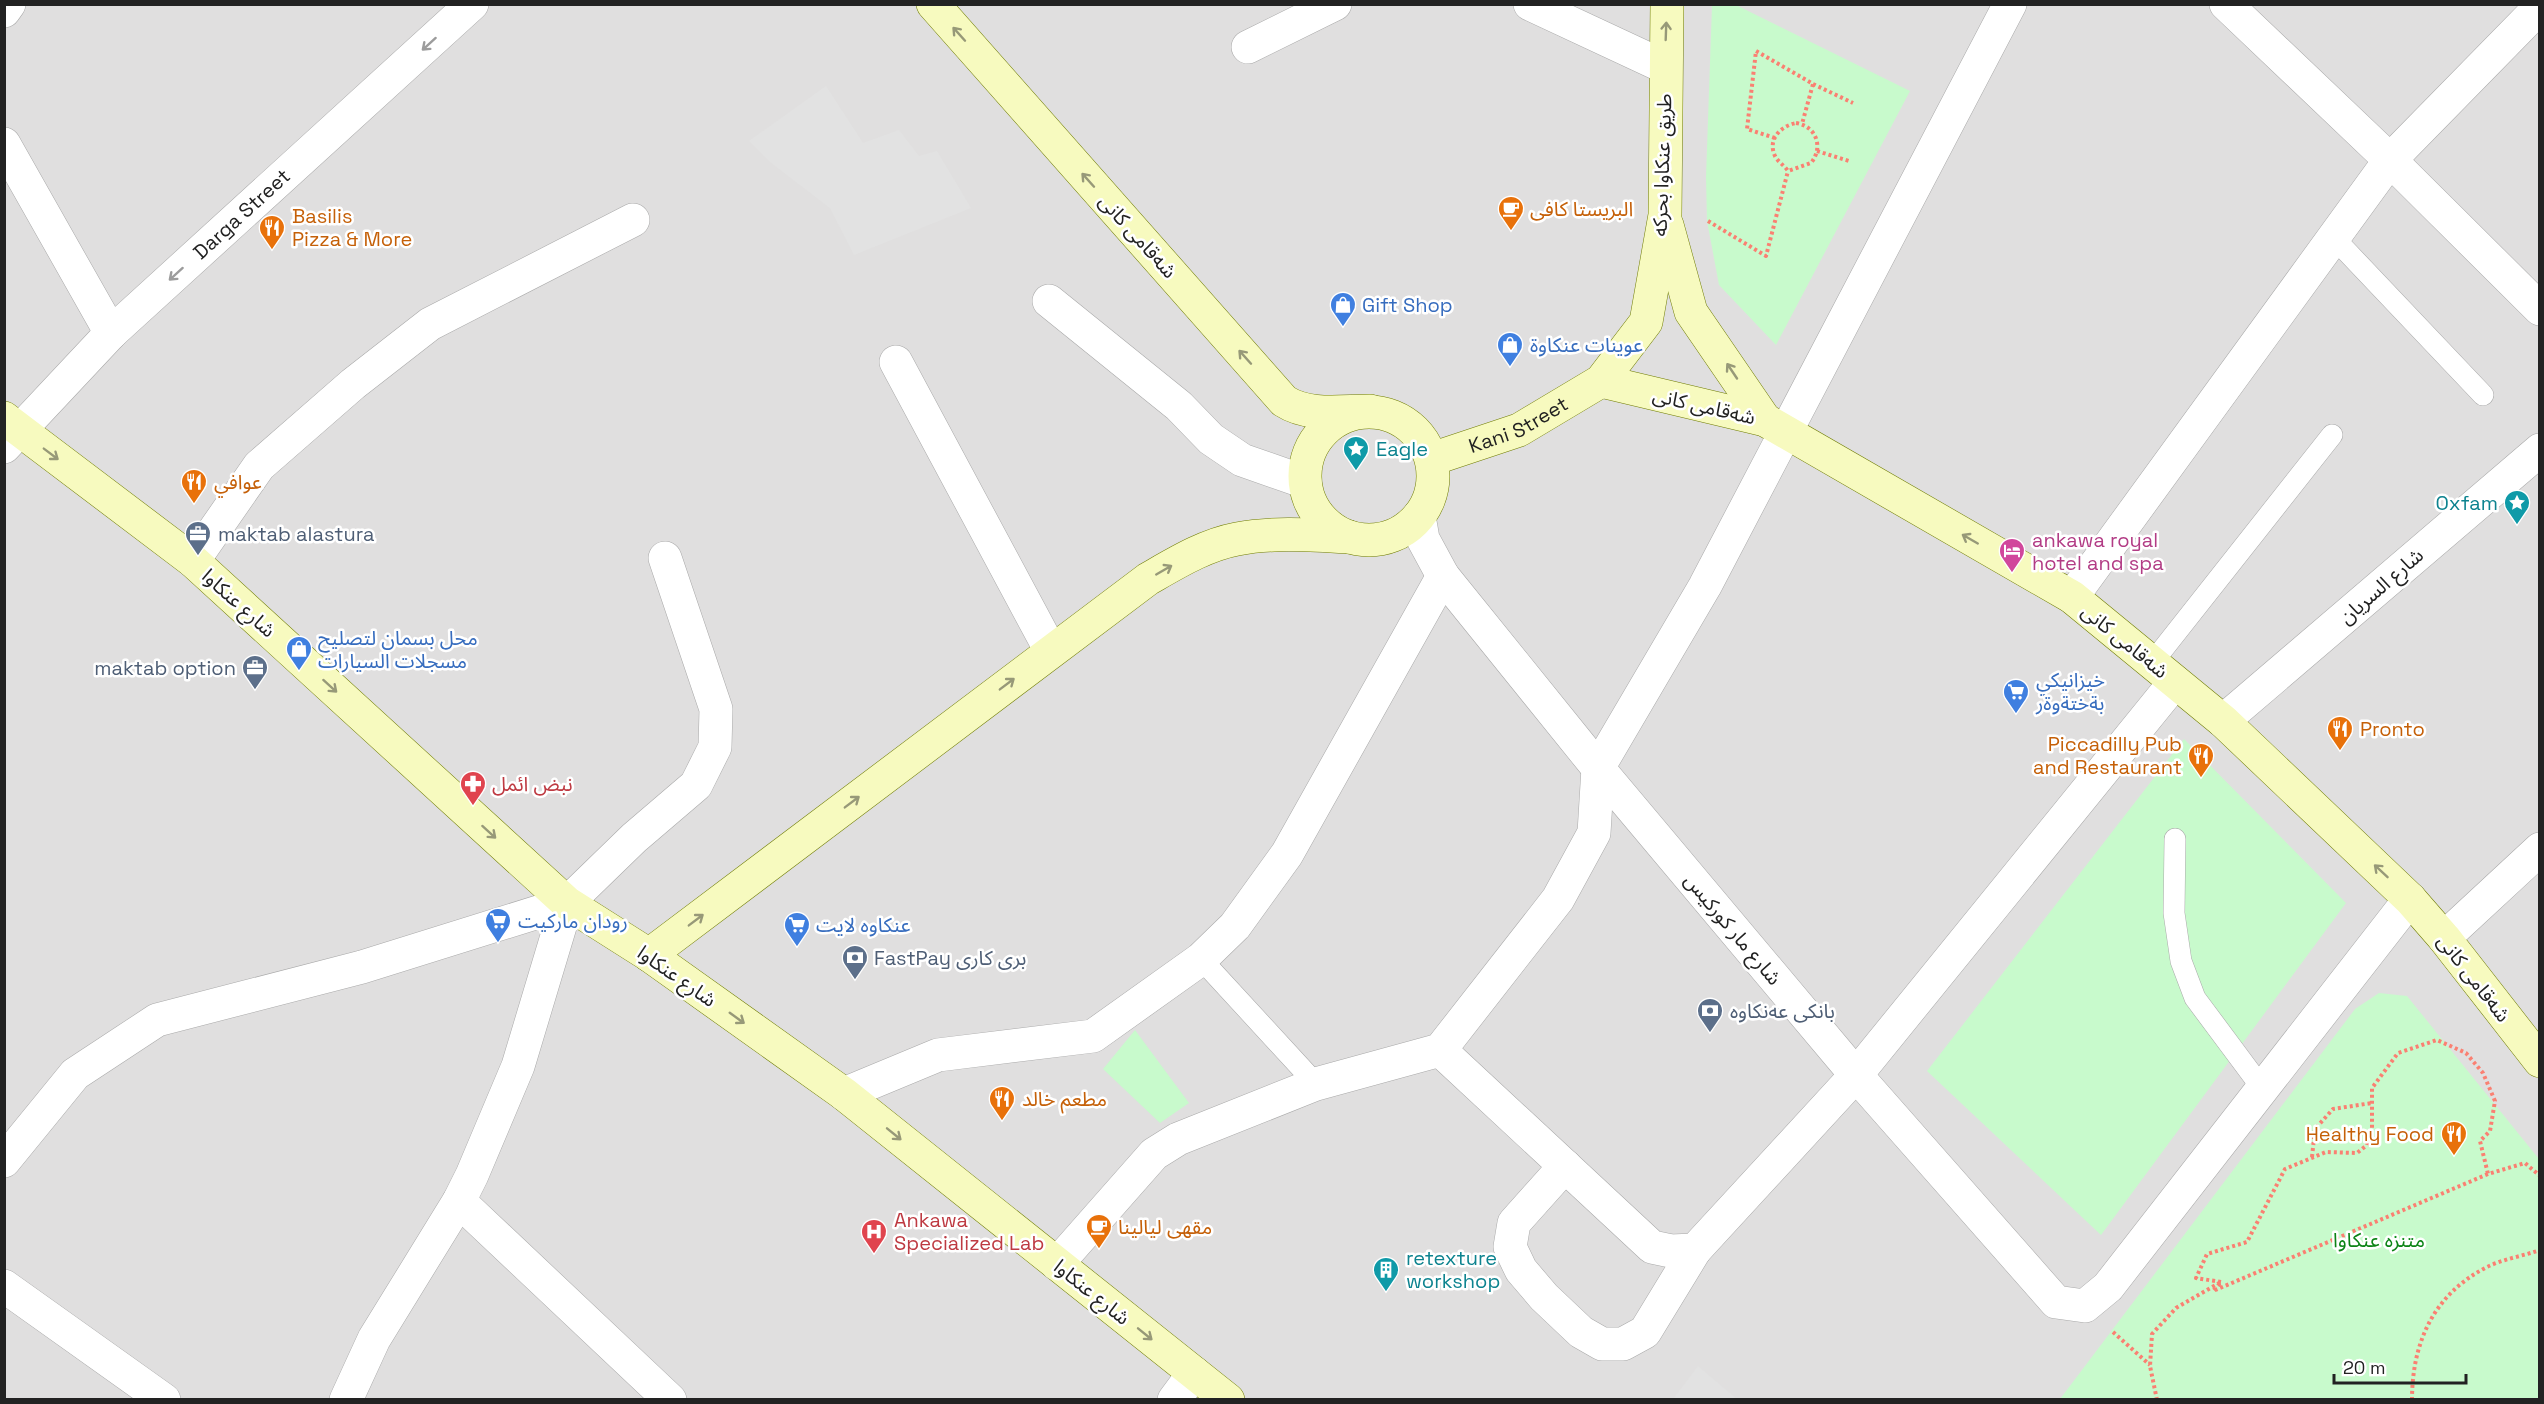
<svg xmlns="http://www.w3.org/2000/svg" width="2544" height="1404" font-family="'Space Grotesk','Noto Sans Arabic',sans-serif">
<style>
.residential{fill:#e0dfdf}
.park{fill:#c8facc}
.parking{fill:#e2e2e2}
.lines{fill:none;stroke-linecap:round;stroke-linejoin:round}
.lane-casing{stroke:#a9a9a9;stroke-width:22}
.street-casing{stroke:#a9a9a9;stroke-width:34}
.secondary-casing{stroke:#707d05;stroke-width:34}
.path{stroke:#fa8072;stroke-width:4;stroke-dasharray:3 3;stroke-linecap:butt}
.lane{stroke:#fff;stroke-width:21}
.street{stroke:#fff;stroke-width:33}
.secondary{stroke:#f7fabf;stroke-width:33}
.oneway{stroke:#979978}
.oneway2{stroke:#9c9c9c}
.labels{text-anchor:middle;stroke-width:5;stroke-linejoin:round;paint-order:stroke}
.street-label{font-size:20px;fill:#222;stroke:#fff}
.food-label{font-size:20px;fill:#c56008;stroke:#fff;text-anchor:start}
.shop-label{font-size:20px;fill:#366cbe;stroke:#fff;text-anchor:start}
.culture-label{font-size:20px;fill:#0d838f;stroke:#fff;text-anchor:start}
.service-label{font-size:20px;fill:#4e5e75;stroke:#fff;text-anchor:start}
.hotel-label{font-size:20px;fill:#b23c85;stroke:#fff;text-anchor:start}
.health-label{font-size:20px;fill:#be3a42;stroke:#fff;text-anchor:start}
.park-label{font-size:20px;fill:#0c8416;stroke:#fff}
</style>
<rect width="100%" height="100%" fill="#f2efe9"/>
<rect class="residential" x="5" y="5" width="2534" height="1394"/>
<g class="park">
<path d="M1712,5h24l174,86 -134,254 -57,-60 -12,-64 -1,-44z"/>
<path d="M2184,739l162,164 -245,332 -174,-164z"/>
<path d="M2379,993l28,3 132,163v240h-479l295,-390z"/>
<path d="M1135,1030l54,73 -29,20 -57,-54z"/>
</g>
<g class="parking">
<path d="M826,86l37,57 36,-13 20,26 18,-5 34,57 -117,47 -24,-47 -60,-46 -21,-21z"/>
<path d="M1698,1366l39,33h-64z"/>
</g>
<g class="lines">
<defs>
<g id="lane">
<path d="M2334,238l149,157"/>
<path d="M2152,663l180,-228"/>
<path d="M2175,839l-1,74 7,48 14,37 67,90"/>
<path d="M1201,959l115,125"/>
</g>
<g id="street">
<path d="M1530,4l135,63"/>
<path d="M2226,4l164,156 150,149"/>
<path d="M4,11l5,-7"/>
<path d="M1248,47l87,-43"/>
<path d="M4,144l107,189"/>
<path d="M1049,301l130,105 32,33 31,21 63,22"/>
<path d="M896,362l155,289"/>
<path id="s1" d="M4,447l107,-114 361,-329"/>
<path d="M1419,516l4,23 20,37 155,192 258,307 200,227 29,4 23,-19 302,-388"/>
<path d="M193,561l66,-95 94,-82 77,-60 203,-104"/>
<path d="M2072,597l318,-437 150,-153"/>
<path d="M2223,721l317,-271"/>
<path d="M2444,938l96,-89"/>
<path d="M1440,1050l212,197 19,4 24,-1 161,-175 319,-393"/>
<path d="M844,1094l94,-39 155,-19 108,-77 34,-33 52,-72 156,-278"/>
<path d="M4,1161l71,-87 82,-54 205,-53 205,-64 67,-65 62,-53 19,-38 1,-38 -51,-151"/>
<path d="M1565,1166l-51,57 -4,24 11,23 23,27 37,35 21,12h21l22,-12 50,-82"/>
<path d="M459,1201l211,199"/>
<path d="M1057,1264l97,-110 24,-15 138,-55 124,-34 118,-151 36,-66 4,-65 107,-182 305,-582"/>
<path d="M4,1286l160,114"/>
<path d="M346,1400l28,-61 85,-138 13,-26 46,-109 49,-163"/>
<path d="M1174,1400l20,-27"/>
</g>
<g id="secondary">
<path d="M933,4l351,397c25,16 57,10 86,10"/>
<path d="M1667,225l24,87 74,108"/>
<path d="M1601,381l164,39 307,177 151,124 187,178 34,39 96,123"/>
<circle cx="1369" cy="476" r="64"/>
<path d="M4,418l189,143 374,342 82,52 195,139 384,306"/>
<path id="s2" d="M1432,459l87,-29 82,-49 45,-59 19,-107 2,-211"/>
<path d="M649,955l499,-376c28,-16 57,-34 89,-40 37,-7 75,-4 112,-2"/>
</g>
</defs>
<use href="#lane" class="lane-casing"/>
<use href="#street" class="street-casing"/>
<use href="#secondary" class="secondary-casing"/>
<g class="path">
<path d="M1813,84l40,19"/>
<path d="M1796,123c20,3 28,24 15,40l-23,8c-4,-6 -10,-9 -13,-15 -8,-17 6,-30 21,-33z"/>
<path d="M1775,138l-28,-9 9,-78 57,33 -11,40"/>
<path d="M1817,151l32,10"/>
<path d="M1708,221l58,35 22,-85"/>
<path d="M2312,1157l3,-28 18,-20 39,-6"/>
<path d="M2221,1282l-25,-4 11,-24 40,-12 38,-73 41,-17 31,1 10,-8 5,-16v-41l26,-35 39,-13 29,13 17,20 12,28 -5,30 -10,10 8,33"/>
<path d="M2113,1332l37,33"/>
<path d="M2157,1400l-7,-34 2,-32 24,-26 45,-26 -8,9 275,-117 37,-11 15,13"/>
<path d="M2412,1400c0,-58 22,-106 75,-133 16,-8 36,-11 53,-17"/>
</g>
<use href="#lane" class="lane"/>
<use href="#street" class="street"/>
<use href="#secondary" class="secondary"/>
</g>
<defs><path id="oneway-shaft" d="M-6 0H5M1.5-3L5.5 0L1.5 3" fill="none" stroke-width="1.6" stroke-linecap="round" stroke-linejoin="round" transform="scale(1.5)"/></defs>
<g class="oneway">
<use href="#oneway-shaft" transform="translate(1666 31) rotate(-88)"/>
<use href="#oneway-shaft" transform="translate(959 34) rotate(-132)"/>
<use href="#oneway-shaft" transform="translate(1088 180) rotate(-132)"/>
<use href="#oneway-shaft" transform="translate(1245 357) rotate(-132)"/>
<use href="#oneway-shaft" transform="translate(1732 371) rotate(-124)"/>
<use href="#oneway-shaft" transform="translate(51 454) rotate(37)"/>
<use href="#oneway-shaft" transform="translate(1970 539) rotate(-150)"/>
<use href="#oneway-shaft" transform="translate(1164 570) rotate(-30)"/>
<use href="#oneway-shaft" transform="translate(1007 684) rotate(-37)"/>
<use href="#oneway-shaft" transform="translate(330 686) rotate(42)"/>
<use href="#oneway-shaft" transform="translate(852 802) rotate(-37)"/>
<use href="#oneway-shaft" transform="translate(489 832) rotate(42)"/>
<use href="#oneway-shaft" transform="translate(2381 871) rotate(-137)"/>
<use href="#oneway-shaft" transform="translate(696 920) rotate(-37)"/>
<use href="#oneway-shaft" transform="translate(737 1018) rotate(36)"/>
<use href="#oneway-shaft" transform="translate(894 1134) rotate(39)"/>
<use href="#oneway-shaft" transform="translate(1145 1334) rotate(39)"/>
</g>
<g class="oneway2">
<use href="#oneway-shaft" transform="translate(429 44) rotate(138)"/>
<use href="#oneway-shaft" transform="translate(176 274) rotate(138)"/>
</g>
<defs>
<symbol id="cafe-pin" viewBox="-11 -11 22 30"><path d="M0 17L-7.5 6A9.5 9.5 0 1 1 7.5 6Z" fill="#e8710a" stroke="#fff"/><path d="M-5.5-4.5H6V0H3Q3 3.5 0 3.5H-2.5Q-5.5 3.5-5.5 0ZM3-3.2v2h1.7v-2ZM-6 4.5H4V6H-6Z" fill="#fff"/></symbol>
<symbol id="restaurant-pin" viewBox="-11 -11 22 30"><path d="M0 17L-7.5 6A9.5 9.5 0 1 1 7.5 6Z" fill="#e8710a" stroke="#fff"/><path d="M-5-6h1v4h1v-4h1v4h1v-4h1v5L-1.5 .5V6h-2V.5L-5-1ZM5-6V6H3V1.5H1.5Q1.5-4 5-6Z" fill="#fff"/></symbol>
<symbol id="shop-pin" viewBox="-11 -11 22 30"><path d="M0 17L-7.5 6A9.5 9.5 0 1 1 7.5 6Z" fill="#3f7fe0" stroke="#fff"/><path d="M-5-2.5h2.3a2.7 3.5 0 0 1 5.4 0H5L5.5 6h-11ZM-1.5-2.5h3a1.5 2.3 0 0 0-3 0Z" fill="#fff"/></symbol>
<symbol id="sight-pin" viewBox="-11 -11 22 30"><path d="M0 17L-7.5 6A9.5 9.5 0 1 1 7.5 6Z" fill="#0f9aa8" stroke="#fff"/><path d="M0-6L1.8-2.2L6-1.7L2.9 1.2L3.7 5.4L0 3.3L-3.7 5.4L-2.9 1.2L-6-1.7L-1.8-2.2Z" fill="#fff"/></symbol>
<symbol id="office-pin" viewBox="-11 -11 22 30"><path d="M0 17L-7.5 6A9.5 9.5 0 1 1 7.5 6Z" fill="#5c6f8a" stroke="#fff"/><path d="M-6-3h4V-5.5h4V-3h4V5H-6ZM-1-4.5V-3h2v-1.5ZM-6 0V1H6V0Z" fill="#fff"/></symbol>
<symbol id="hotel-pin" viewBox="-11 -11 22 30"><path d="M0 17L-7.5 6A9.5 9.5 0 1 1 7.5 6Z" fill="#d1479c" stroke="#fff"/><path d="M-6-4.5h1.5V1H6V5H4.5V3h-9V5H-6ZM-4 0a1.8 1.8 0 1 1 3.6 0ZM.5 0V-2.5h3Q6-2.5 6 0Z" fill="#fff"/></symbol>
<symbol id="supermarket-pin" viewBox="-11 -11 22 30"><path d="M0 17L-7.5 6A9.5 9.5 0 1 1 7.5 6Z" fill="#3f7fe0" stroke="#fff"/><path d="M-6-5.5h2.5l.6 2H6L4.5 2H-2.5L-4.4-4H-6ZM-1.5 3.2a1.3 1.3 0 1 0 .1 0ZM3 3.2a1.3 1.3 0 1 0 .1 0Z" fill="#fff"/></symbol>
<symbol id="pharmacy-pin" viewBox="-11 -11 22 30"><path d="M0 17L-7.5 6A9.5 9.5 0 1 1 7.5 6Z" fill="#e0444e" stroke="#fff"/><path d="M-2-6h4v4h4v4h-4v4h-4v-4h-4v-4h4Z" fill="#fff"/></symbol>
<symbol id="bank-pin" viewBox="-11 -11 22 30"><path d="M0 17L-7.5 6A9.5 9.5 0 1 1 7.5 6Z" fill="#5c6f8a" stroke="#fff"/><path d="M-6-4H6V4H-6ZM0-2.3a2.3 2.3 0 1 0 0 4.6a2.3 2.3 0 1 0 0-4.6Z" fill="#fff"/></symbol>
<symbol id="hospital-pin" viewBox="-11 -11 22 30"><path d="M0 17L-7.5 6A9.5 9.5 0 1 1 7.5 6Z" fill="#e0444e" stroke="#fff"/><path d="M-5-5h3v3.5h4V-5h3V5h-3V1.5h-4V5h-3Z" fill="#fff"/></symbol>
<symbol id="building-pin" viewBox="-11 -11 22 30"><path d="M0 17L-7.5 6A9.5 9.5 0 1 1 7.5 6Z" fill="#0f9aa8" stroke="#fff"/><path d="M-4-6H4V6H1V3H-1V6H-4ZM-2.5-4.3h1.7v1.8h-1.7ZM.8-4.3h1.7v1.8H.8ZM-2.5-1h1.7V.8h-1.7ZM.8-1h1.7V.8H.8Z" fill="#fff"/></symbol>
</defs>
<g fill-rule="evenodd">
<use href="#cafe-pin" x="1496" y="194" width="30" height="40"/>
<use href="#restaurant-pin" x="257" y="213" width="30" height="40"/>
<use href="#shop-pin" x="1328" y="290" width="30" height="40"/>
<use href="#shop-pin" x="1495" y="330" width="30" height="40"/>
<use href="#sight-pin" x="1341" y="434" width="30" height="40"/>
<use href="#restaurant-pin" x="179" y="467" width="30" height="40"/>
<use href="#sight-pin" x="2502" y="488" width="30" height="40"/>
<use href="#office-pin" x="183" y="519" width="30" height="40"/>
<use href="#hotel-pin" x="1997" y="536" width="30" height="40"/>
<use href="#shop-pin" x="284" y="634" width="30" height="40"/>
<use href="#office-pin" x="240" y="653" width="30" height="40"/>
<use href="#supermarket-pin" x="2001" y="677" width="30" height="40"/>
<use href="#restaurant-pin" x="2325" y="714" width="30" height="40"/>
<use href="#restaurant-pin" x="2186" y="741" width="30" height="40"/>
<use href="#pharmacy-pin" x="458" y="769" width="30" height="40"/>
<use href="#supermarket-pin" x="483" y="906" width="30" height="40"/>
<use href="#supermarket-pin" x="782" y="910" width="30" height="40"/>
<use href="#bank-pin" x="840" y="943" width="30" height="40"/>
<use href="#bank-pin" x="1695" y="996" width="30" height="40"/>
<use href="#restaurant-pin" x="987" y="1084" width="30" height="40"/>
<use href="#restaurant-pin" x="2439" y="1119" width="30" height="40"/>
<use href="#cafe-pin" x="1084" y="1212" width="30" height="40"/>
<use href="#hospital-pin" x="859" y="1217" width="30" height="40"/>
<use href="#building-pin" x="1371" y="1255" width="30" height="40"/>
</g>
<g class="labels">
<g class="street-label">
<text transform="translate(1662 165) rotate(-88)" y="7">طريق عنكاوا بحركه</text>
<text dy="7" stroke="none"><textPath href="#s1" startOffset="333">Darga Street</textPath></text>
<text transform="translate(1138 236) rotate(48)" y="7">شەقامی کانی</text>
<text transform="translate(1704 406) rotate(13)" y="7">شەقامی کانی</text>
<text dy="7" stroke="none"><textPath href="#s2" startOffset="93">Kani Street</textPath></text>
<text transform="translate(2381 586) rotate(-41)" y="7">شارع السريان</text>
<text transform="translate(239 603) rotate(42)" y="7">شارع عنكاوا</text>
<text transform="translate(2125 641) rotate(39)" y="7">شەقامی کانی</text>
<text transform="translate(1733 929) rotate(50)" y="7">شارع مار كوركيس</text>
<text transform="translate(677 976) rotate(35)" y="7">شارع عنكاوا</text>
<text transform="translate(2474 978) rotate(52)" y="7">شەقامی کانی</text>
<text transform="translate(1092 1292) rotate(39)" y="7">شارع عنكاوا</text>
</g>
<g class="food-label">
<text x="1530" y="216">البریستا كافی</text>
<text x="292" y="223">Basilis<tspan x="292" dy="23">Pizza &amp; More</tspan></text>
<text x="214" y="489">عوافي</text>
<text x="2360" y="736">Pronto</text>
<text x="2182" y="751" text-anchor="end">Piccadilly Pub<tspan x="2182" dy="23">and Restaurant</tspan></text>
<text x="1022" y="1106">مطعم خالد</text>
<text x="2434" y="1141" text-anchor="end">Healthy Food</text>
<text x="1118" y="1234">مقهى ليالينا</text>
</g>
<g class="shop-label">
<text x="1362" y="312">Gift Shop</text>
<text x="1530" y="352">عوينات عنكاوة</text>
<text x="318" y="645">محل بسمان لتصليح<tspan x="318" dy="23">مسجلات السيارات</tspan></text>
<text x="2036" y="687">خيزانيكي<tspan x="2036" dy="23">بةختةوةر</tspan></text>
<text x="518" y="928">رودان ماركيت</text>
<text x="816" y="932">عنكاوه لايت</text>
</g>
<g class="culture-label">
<text x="1376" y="456">Eagle</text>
<text x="2498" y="510" text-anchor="end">Oxfam</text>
<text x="1406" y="1265">retexture<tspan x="1406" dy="23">workshop</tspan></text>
</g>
<g class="service-label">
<text x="218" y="541">maktab alastura</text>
<text x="236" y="675" text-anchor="end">maktab option</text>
<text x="874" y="965">FastPay بری كاری</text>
<text x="1730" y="1018">بانکی عەنکاوە</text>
</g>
<g class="hotel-label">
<text x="2032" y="547">ankawa royal<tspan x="2032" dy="23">hotel and spa</tspan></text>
</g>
<g class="health-label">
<text x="492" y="791">نبض ائمل</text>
<text x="894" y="1227">Ankawa<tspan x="894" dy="23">Specialized Lab</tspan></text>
</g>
<g class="park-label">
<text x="2379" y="1247">متنزه عنكاوا</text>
</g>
</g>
<rect width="2544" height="1404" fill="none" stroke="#222222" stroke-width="12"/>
<path d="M2334 1374v9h132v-9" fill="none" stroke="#222222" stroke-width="3"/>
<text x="2343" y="1374" font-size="18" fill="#222222" stroke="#ffffff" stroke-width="4.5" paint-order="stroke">20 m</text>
</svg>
